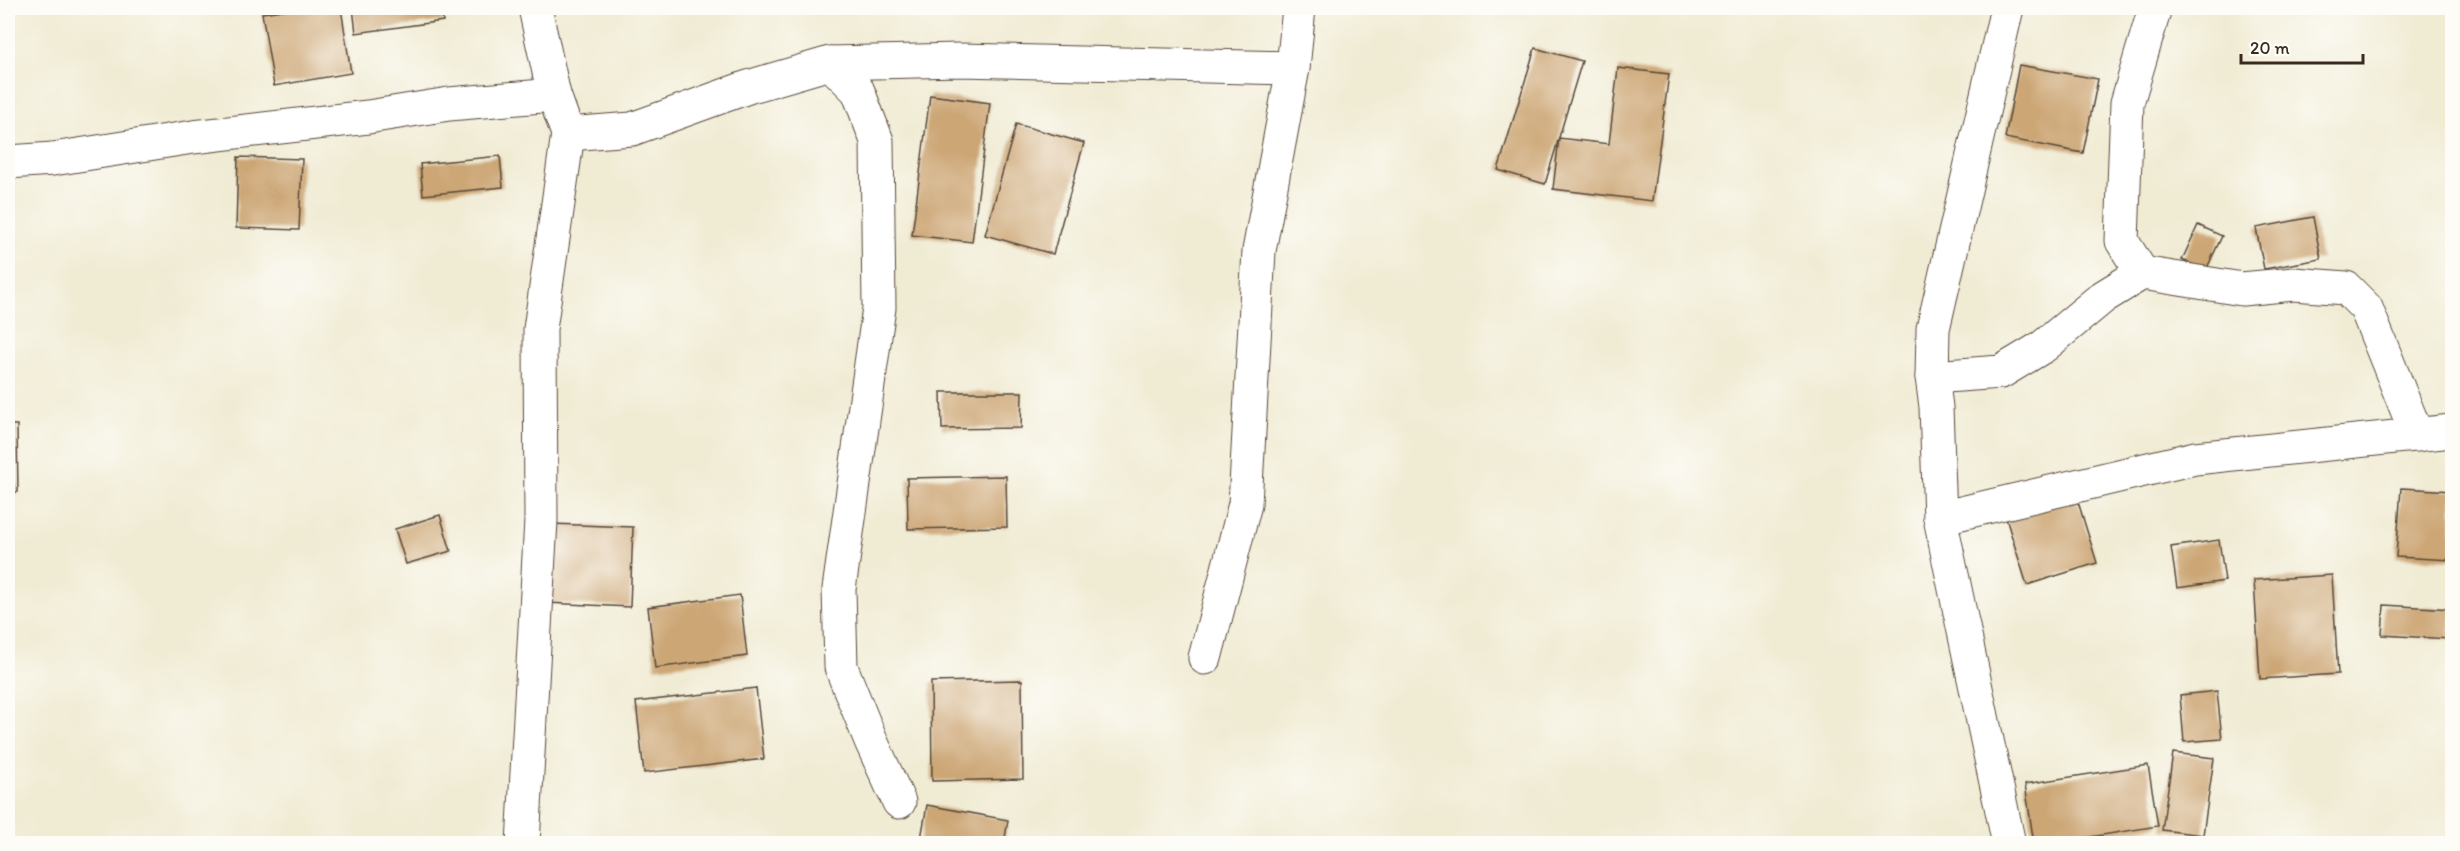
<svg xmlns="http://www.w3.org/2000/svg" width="2460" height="851" font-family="Itim,sans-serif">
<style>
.building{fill:#cca675}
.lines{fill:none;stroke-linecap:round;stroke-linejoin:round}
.minor-casing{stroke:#564739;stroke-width:35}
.minor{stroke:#fff;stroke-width:33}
</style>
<rect width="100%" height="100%" fill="#fdfcf7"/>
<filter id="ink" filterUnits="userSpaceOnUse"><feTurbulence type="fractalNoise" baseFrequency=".0167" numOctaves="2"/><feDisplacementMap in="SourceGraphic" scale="12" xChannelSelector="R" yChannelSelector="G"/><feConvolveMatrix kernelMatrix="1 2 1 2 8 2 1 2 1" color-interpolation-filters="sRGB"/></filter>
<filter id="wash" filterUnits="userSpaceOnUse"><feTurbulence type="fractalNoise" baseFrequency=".008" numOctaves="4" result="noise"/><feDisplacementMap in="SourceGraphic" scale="24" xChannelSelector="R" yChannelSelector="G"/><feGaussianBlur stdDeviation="1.35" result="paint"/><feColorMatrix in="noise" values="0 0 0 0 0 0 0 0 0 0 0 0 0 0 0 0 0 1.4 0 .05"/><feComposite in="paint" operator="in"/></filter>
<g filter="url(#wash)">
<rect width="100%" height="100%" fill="#f0ebd3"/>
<g id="blocks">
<g class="building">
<path d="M295,8h46l10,65 -77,13 -12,-73z"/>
<path d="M353,8h88l2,13 -87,12z"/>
<path d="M1535,48l47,13 -37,123 -47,-14z"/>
<path d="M2019,65l79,14 -15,74 -78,-15z"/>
<path d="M1618,68l51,6 -17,127 -99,-12 6,-51 50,6z"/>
<path d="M930,95l60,8 -18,139 -60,-7z"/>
<path d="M1016,124l68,19 -31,111 -68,-19z"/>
<path d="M500,156l3,31 -80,8 -3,-31z"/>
<path d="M238,157l64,2 -3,71 -63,-2z"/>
<path d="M2313,217l8,42 -57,10 -8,-41z"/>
<path d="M2198,225l24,11 -16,34 -24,-10z"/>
<path d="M941,392h81l-1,36 -79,1z"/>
<path d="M8,425h9l1,67 -10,1z"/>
<path d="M1006,476l1,51 -99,2 -1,-51z"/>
<path d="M2401,488l51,3v69l-56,-3z"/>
<path d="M2075,492l22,71 -70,22 -22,-70z"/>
<path d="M440,515l11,36 -45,13 -11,-35z"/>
<path d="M551,524l82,3 -3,80 -83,-4z"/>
<path d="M2219,540l6,41 -48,7 -6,-41z"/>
<path d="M2332,575l6,99 -78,5 -6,-99z"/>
<path d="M740,595l7,61 -92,12 -7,-61z"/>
<path d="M2384,605l68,4 -2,30 -68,-4z"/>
<path d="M1022,680l1,99 -91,2 -1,-99z"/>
<path d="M756,688l8,71 -120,14 -8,-71z"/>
<path d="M2217,691l5,48 -38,3 -4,-47z"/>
<path d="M2173,753l41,5 -11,77 -41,-5z"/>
<path d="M2148,765l10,61 -111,18h-13l-9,-60z"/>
<path d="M927,805l81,15 -4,24h-84z"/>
</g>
</g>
</g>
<g filter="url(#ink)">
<use href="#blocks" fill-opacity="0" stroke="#564739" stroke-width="1.5"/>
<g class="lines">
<defs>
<g id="minor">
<path d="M535,8l19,87 14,39 64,-5 116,-42 82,-24 28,28 19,50 2,167 -40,281 2,78 30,74 28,61"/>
<path d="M2007,8l-74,321 -1,48 4,30 4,111 69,326"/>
<path d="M2155,8l-28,95 -5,138 20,32 100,16 52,-5 52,4 20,20 51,127"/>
<path d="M830,63l130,-3 333,8"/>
<path d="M8,162l45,-3 140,-22 175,-20 81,-13 105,-9"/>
<path d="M1932,377l69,-5 43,-26 59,-49 39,-24"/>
<path d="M1940,518l255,-60 257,-27"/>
<path d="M1205,658l40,-154 14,-253 34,-183 6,-60"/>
<path d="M523,844l18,-324 -1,-191 28,-195"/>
</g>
</defs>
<use href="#minor" class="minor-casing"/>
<use href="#minor" class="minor"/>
</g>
</g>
<rect width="2460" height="851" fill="none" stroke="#fdfcf7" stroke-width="30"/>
<path d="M2241 54v9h122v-9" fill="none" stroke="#3b2a1e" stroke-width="3"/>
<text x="2250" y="54" font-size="18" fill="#3b2a1e" stroke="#fdfcf7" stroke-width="4.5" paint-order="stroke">20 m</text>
</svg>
